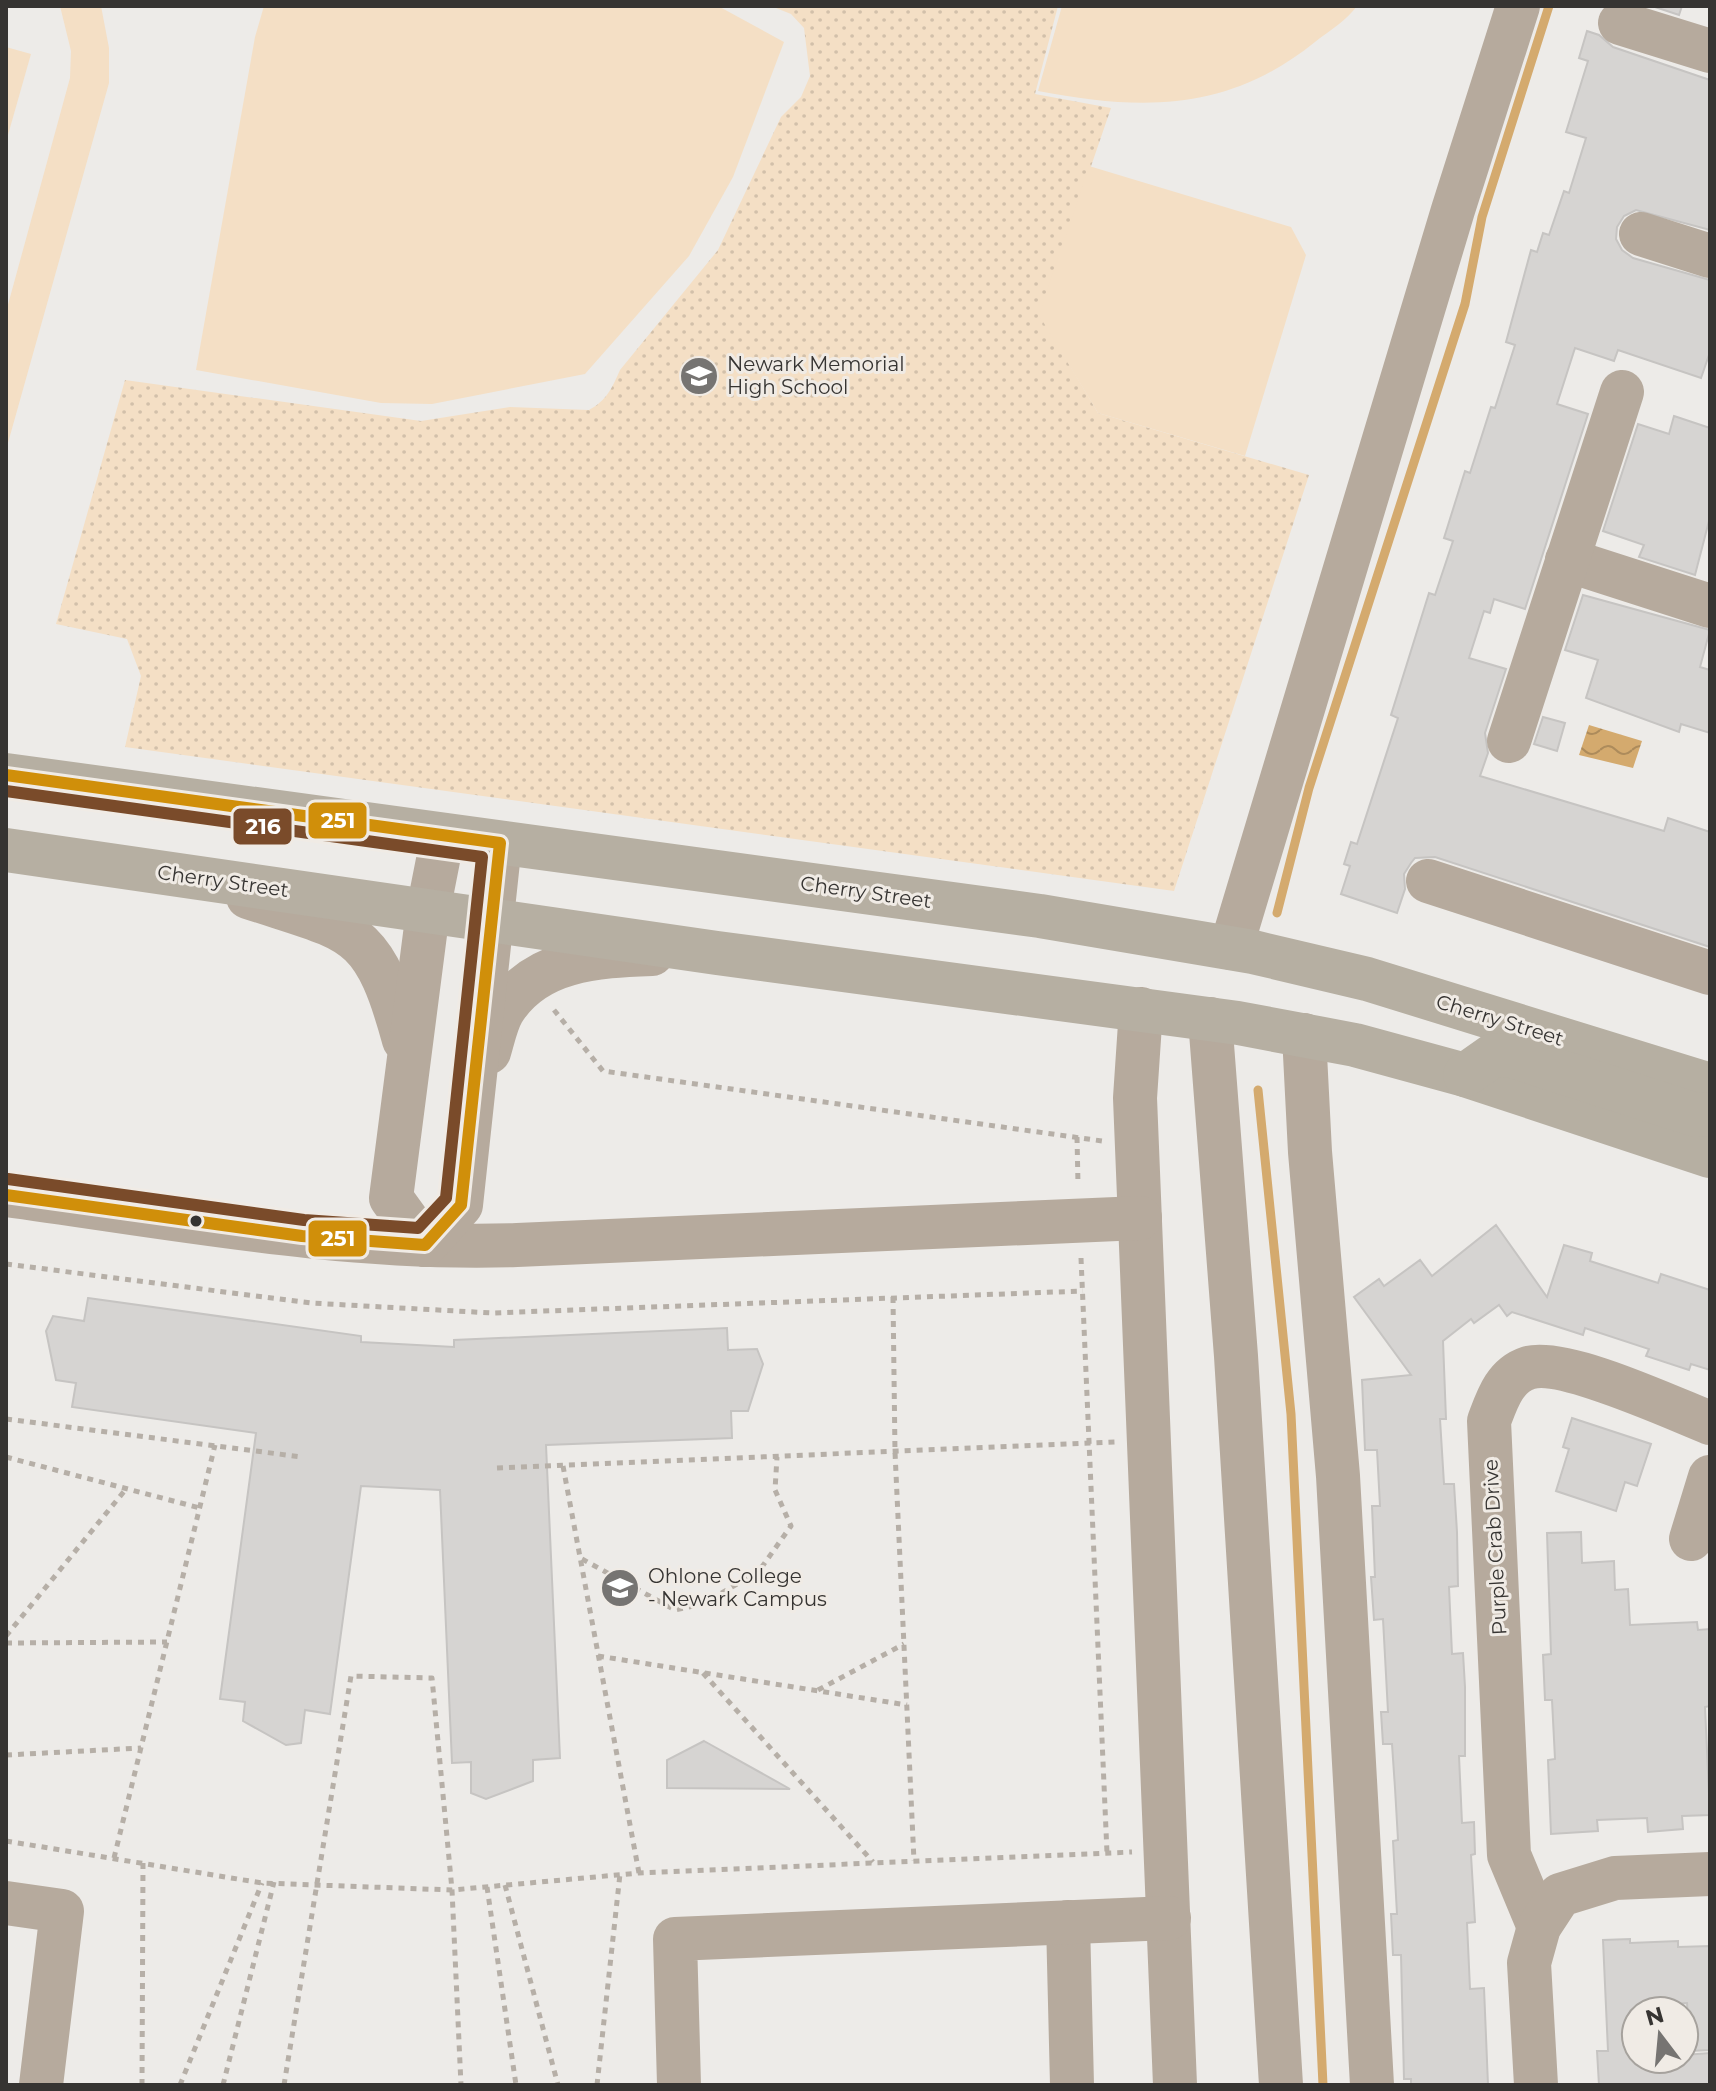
<svg xmlns="http://www.w3.org/2000/svg" width="1716" height="2091" font-family="Montserrat,sans-serif">
<style>
.grass{fill:url(#grass-dots)}
.pitch{fill:#f4dfc5}
.water{fill:url(#water-waves)}
.lines{fill:none;stroke-linecap:round;stroke-linejoin:round}
.stream{stroke:#d4aa6e;stroke-width:9}
.building{fill:#d6d4d2;stroke:#c6c4c2;stroke-width:2}
.path{stroke:#b6afa7;stroke-width:5;stroke-dasharray:6 6;stroke-linecap:butt}
.minor{stroke:#b6aa9d;stroke-width:44}
.major{stroke:#b6afa2;stroke-width:44}
.bus-1-casing{stroke:#f0ebe5;stroke-width:18}
.bus-2-casing{stroke:#f0ebe5;stroke-width:18}
.bus-1{stroke:#d08f0a;stroke-width:12}
.bus-2{stroke:#7a4b2a;stroke-width:12}
.bus-dot{fill:#363432;stroke:#f0ebe5;stroke-width:3}
.labels{text-anchor:middle;stroke-width:6;stroke-linejoin:round;paint-order:stroke}
.poi-label{font-size:20px;fill:#363432;stroke:#f0ebe5;text-anchor:start}
.street-label{font-size:20px;fill:#363432;stroke:#f0ebe5}
.line-badge{stroke:#f0ebe5;stroke-width:3}
.badge-label{font-size:22px;text-anchor:middle;font-weight:bold;fill:#fff}
</style>
<defs>
<pattern id="grass-dots" width="8" height="8" patternUnits="userSpaceOnUse" patternTransform="scale(2)"><rect width="8" height="8" fill="#f4dfc5"/><path d="M2 2h.1M6 6h.1" fill="none" stroke="#d2c0aa" stroke-width="1.8" stroke-linecap="round"/></pattern>
<pattern id="water-waves" width="16" height="10" patternUnits="userSpaceOnUse" patternTransform="scale(2)"><rect width="16" height="10" fill="#d4aa6e"/><path d="M0 5q4-4 8 0t8 0" fill="none" stroke="#ad8b5b"/></pattern>
</defs>
<rect width="100%" height="100%" fill="#edebe8"/>
<path class="grass" d="M771,6h287l-23,88 76,14 -71,207 58,98 211,62 -135,416 -1049,-144 16,-71 -14,-37 -71,-15 69,-244 296,41 89,-14 79,3c18,-10 23,-22 31,-40l98,-120 63,-133 20,-20 9,-21 -6,-48 -13,-14z"/>
<g class="pitch">
<path d="M60,6h41l8,42v35l-103,367v-138l64,-234 1,-27z"/>
<path d="M264,6h454l66,36 -51,135 -44,79 -104,118 -153,30 -51,-1 -185,-33 59,-333z"/>
<path d="M1062,6h295c-10,14 -28,25 -42,36 -87,70 -172,69 -277,49z"/>
<path d="M6,47l25,7 -25,88z"/>
<path d="M1089,166l202,61 15,28 -61,201 -147,-43 -59,-98z"/>
</g>
<path class="water" d="M1589,725l53,16 -9,27 -54,-13z"/>
<g class="lines">
<g class="stream">
<path d="M1277,913l32,-125 156,-484 17,-87 67,-211"/>
<path d="M1258,1090l33,324 32,671"/>
</g>
</g>
<g class="building">
<path d="M1652,6h30l-3,9z"/>
<path d="M1587,31l12,4 14,12 97,33v150l-74,-20 -12,6 -7,11 -1,12 6,11 11,8 77,22v72l-9,26 -83,-28 -4,11 -39,-13 -18,56 31,10 -63,195 -31,-10 -4,14 -6,-2 -15,47 37,11 -21,64 3,20 -8,23 184,55 4,-13 42,14v115l-275,-90 -20,1 -4,5 -7,11 1,15 -8,24 -56,-19 9,-28 -6,-2 7,-22 6,2 41,-126 -7,-3 38,-122 6,2 18,-54 -9,-3 21,-67 5,2 21,-66 4,1 20,-63 -9,-3 25,-92 6,2 6,-19 6,2 15,-44 5,2 17,-55 -20,-6 22,-71 -9,-3z"/>
<path d="M1674,416l36,12v89l-15,58 -56,-18 5,-12 -41,-14 35,-107 31,10z"/>
<path d="M1583,595l127,35 -10,37 10,3v63l-29,-9 -2,8 -93,-34 12,-38 -33,-10z"/>
<path d="M1543,717l22,6 -8,28 -23,-7z"/>
<path d="M1496,1225l51,72 17,-52 28,8 -2,8 68,22 3,-9 49,16v80l-19,-6 -2,6 -43,-14 3,-7 -64,-21 -2,7 -71,-23 -5,4 -8,-11 -25,18 -3,-4 -28,22 3,78h-6l4,65h10l3,48 1,54 -9,1 3,67 11,-1 2,34v69h-6l3,67 12,-1 1,32 -4,1 4,67 -8,1 3,66 14,-1 4,97h-77v-6h-7l-3,-124h-8l-2,-41h6l-4,-73 5,-1 -3,-52 -3,-44h-9l-2,-32h7l-5,-93 -9,1 -3,-43h4l-3,-71h8l-3,-56h-12l-3,-70 49,-5 -57,-78 25,-18 5,7 36,-26 12,16z"/>
<path d="M88,1298l273,38v6l93,5v-7l273,-12 1,22 29,-1 6,15 -15,47h-17l1,27 -186,7 14,313 -27,2v21l-47,18 -15,-6v-31l-19,1 -12,-273 -79,-4 -31,228 -25,-4 -4,33 -15,2 -43,-24 2,-19 -25,-3 36,-266 -184,-26 4,-24 -20,-3 -10,-49 7,-15 31,5z"/>
<path d="M1572,1418l79,26 -14,42 -12,-4 -9,29 -60,-20 13,-42 -6,-2z"/>
<path d="M1581,1532l1,31 32,-2 1,29 13,-1 2,36 67,-3 1,8 12,-1v77l-5,1 5,108 -28,1 1,13 -35,3 -1,-14 -50,2 1,11 -47,3 -3,-74 7,-1 -3,-59h-7l-2,-45 8,-1 -4,-121z"/>
<path d="M704,1741l86,48 -123,-1v-28z"/>
<path d="M1630,1939v4l48,-2v6l32,-1v104l-20,1 -3,-48 -50,3 -1,5v48h48v-4l26,-2v32h-111l-2,-34h11l-5,-111z"/>
</g>
<g class="lines">
<g class="path">
<path d="M554,1010l49,61 499,70"/>
<path d="M1077,1137l1,47"/>
<path d="M1081,1258l26,595"/>
<path d="M6,1264l305,39 181,10 591,-22"/>
<path d="M893,1297l2,155 19,409"/>
<path d="M6,1419l296,38"/>
<path d="M6,1457l194,51"/>
<path d="M563,1466l76,407"/>
<path d="M497,1468l618,-26"/>
<path d="M582,1559l93,51 28,-6 56,-33 32,-45 -16,-36 2,-33"/>
<path d="M6,1636l120,-147"/>
<path d="M6,1643l161,-1"/>
<path d="M598,1656l309,49"/>
<path d="M703,1673l170,189"/>
<path d="M818,1690l86,-46"/>
<path d="M6,1755l135,-7"/>
<path d="M6,1841l256,42 190,7 187,-17 493,-21"/>
<path d="M114,1858l101,-413"/>
<path d="M505,1885l53,200"/>
<path d="M487,1887l29,198"/>
<path d="M142,2085l1,-222"/>
<path d="M180,2085l82,-202"/>
<path d="M223,2085l51,-203"/>
<path d="M284,2085l67,-409 81,2 20,212 9,195"/>
<path d="M597,2085l23,-211"/>
</g>
<g class="minor">
<path d="M1620,23l90,28"/>
<path d="M1641,234l69,22"/>
<path d="M1567,560l143,46"/>
<path d="M1509,741l113,-349"/>
<path d="M1428,881l282,92"/>
<path d="M248,897c106,35 125,29 156,143"/>
<path d="M1231,948l222,-738 65,-204"/>
<path d="M1141,1009l-6,89 40,987"/>
<path d="M1210,1019l26,337 45,729"/>
<path d="M1304,1035l6,117 28,324 34,609"/>
<path d="M489,1052c4,-13 7,-29 14,-41 32,-52 94,-55 149,-57"/>
<path d="M6,1195c169,23 340,56 511,50l623,-27"/>
<path d="M425,1245l-34,-47 37,-287 15,-76"/>
<path d="M425,1245l36,-40 39,-362"/>
<path d="M1691,1539l19,-62"/>
<path d="M6,1903l56,8 -21,174"/>
<path d="M1068,1922l4,163"/>
<path d="M1539,1927l-30,-72 -20,-434c8,-21 15,-45 39,-53 35,-11 144,40 182,55"/>
<path d="M679,2085l-4,-146 494,-21"/>
<path d="M1536,2085l-7,-122 10,-36 21,-32 55,-17 95,-4"/>
</g>
<g class="major">
<path d="M6,775l1034,141 213,36 114,27 343,106"/>
<path d="M6,850l711,103 521,70 117,22 110,30 245,81"/>
<path d="M1465,1075l27,-19 17,-1 187,60 14,-1"/>
</g>
<defs>
<path id="bus-1" d="M6,775l494,68 -39,362 -36,40 -123,-9 -296,-41"/>
<path id="bus-2" d="M6,791l476,66 -36,341 -28,30 -114,-8 -296,-41"/>
</defs>
<use href="#bus-1" class="bus-1-casing"/>
<use href="#bus-2" class="bus-2-casing"/>
<use href="#bus-1" class="bus-1"/>
<use href="#bus-2" class="bus-2"/>
</g>
<defs>
<symbol id="school-disc" viewBox="-11 -11 22 22"><circle r="9.5" fill="#767472" stroke="#f0ebe5"/><path d="M0-5L7-2L0 1L-7-2ZM-4 1L0 2.5L4 1V4Q0 6-4 4Z" fill="#fff"/></symbol>
<symbol id="university-disc" viewBox="-11 -11 22 22"><circle r="9.5" fill="#767472" stroke="#f0ebe5"/><path d="M0-5L7-2L0 1L-7-2ZM-4 1L0 2.5L4 1V4Q0 6-4 4Z" fill="#fff"/></symbol>
</defs>
<g fill-rule="evenodd">
<use href="#school-disc" x="677" y="354" width="44" height="44"/>
<use href="#university-disc" x="598" y="1566" width="44" height="44"/>
</g>
<circle class="bus-dot" cx="196" cy="1221" r="7"/>
<g class="labels">
<g class="poi-label">
<text x="727" y="371">Newark Memorial<tspan x="727" dy="23">High School</tspan></text>
<text x="648" y="1583">Ohlone College<tspan x="648" dy="23">- Newark Campus</tspan></text>
</g>
<g class="street-label">
<text transform="translate(223 881) rotate(8)" y="7">Cherry Street</text>
<text transform="translate(866 892) rotate(8)" y="7">Cherry Street</text>
<text transform="translate(1500 1020) rotate(17)" y="7">Cherry Street</text>
<text transform="translate(1495 1547) rotate(-93)" y="7">Purple Crab Drive</text>
</g>
</g>
<g class="line-badge">
<rect x="307" y="801" width="61" height="39" rx="8" fill="#d08f0a"/>
<rect x="232" y="807" width="61" height="39" rx="8" fill="#7a4b2a"/>
<rect x="307" y="1219" width="61" height="39" rx="8" fill="#d08f0a"/>
</g>
<g class="badge-label">
<text x="338" y="828">251</text>
<text x="263" y="834">216</text>
<text x="338" y="1246">251</text>
</g>
<rect width="1716" height="2091" fill="none" stroke="#363432" stroke-width="16"/>
<g transform="translate(1660 2035) rotate(344)"><circle r="38" fill="#f0ebe5" stroke="#a6a29d" stroke-width="2"/>
<path d="M0-6L14 30L0 20L-14 30Z" fill="#767472"/>
<text y="-12" font-size="22" font-weight="bold" text-anchor="middle" fill="#363432">N</text>
</g>
</svg>
